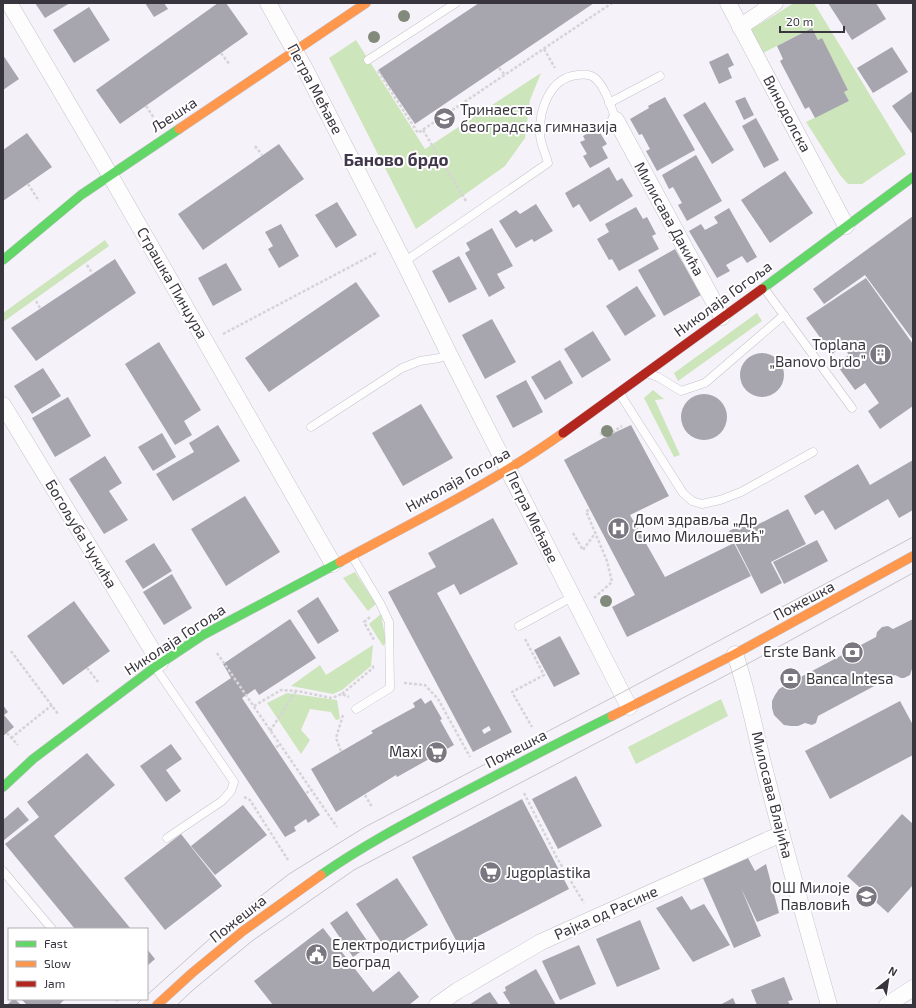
<svg xmlns="http://www.w3.org/2000/svg" width="916" height="1008" font-family="'Exo 2',sans-serif">
<style>
.green{fill:#cde5ba}
.building{fill:#a7a6ae;fill-rule:evenodd}
.lines{fill:none;stroke-linecap:round;stroke-linejoin:round}
.lane-casing{stroke:#c6c3cb;stroke-width:9}
.street-casing{stroke:#c6c3cb;stroke-width:17}
.fast-casing{stroke:#c6c3cb;stroke-width:10}
.slow-casing{stroke:#c6c3cb;stroke-width:10}
.jam-casing{stroke:#c6c3cb;stroke-width:10}
.path{stroke:#d6d4d7;stroke-width:2.5;stroke-dasharray:3 2;stroke-linecap:butt}
.lane{stroke:#fefdfe;stroke-width:8}
.street{stroke:#fefdfe;stroke-width:16}
.fast{stroke:#63d668;stroke-width:9}
.slow{stroke:#ff974d;stroke-width:9}
.jam{stroke:#b3261e;stroke-width:9}
.tram{stroke:#c7c6c9;stroke-width:1}
.tree{fill:#828b7b}
.labels{text-anchor:middle;stroke-width:4;stroke-linejoin:round;paint-order:stroke}
.street-label{font-size:15px;fill:#39353e;stroke:#fff}
.poi-label{font-size:15px;fill:#39353e;stroke:#fff;text-anchor:start}
.quarter-label{font-size:17px;font-weight:bold;fill:#41374a;stroke:#fff}
</style>
<rect width="100%" height="100%" fill="#f5f2fa"/>
<g class="green">
<path d="M794,3h20l92,151 -44,30h-14l-8,-9 -34,-53 43,-21 -5,-9 4,-2 -26,-51 -4,1 -6,-12 -49,25 -13,-23z"/>
<path d="M356,40l69,109 116,-76 -11,27 -5,38 -20,28 -89,63 -87,-171z"/>
<path d="M105,240l4,6 -106,76v-9z"/>
<path d="M757,313l5,8 -84,60 -4,-8z"/>
<path d="M653,390l11,9 -9,1 25,55 -6,2 -30,-59z"/>
<path d="M355,572l21,32 -8,7 -25,-33z"/>
<path d="M381,614l5,28 -3,4 -14,-22z"/>
<path d="M373,645l-2,21 -29,24 -9,4 -42,-8 29,-21 6,10z"/>
<path d="M287,693l50,7 3,19 -4,1 -5,-8 -21,-3 -9,21 9,10 -9,14 -34,-51z"/>
<path d="M721,699l7,17 -92,48 -8,-17z"/>
</g>
<g class="building">
<path d="M35,3h35l-25,15z"/>
<path d="M145,3h19l4,6 -14,8z"/>
<path d="M218,3h8l22,31 -128,90 -24,-34z"/>
<path d="M479,3h115l-179,121 -37,-54z"/>
<path d="M828,3h48l10,16 -34,21z"/>
<path d="M89,7l21,33 -36,23 -21,-33z"/>
<path d="M812,28l6,12 4,-2 26,52 -4,2 5,9 -34,17 -6,-11 -4,2 -25,-48 3,-2 -6,-13z"/>
<path d="M892,47l16,25 -35,21 -16,-25z"/>
<path d="M728,53l6,12 -6,3 4,10 -13,6 -10,-22z"/>
<path d="M3,55l16,24 -16,11z"/>
<path d="M913,91v44l-21,-29z"/>
<path d="M665,97l30,53 -38,21 -11,-20 4,-2 -8,-15 -3,1 -9,-16 19,-11 -1,-2z"/>
<path d="M745,97l9,18 -10,5 -9,-19z"/>
<path d="M705,102l29,48 -22,14 -29,-49z"/>
<path d="M756,118l23,42 -15,8 -22,-42z"/>
<path d="M597,128l10,16 -5,3 6,11 -18,10 -7,-12 4,-2 -7,-12 5,-2 -2,-4z"/>
<path d="M27,133l25,34 -49,34v-51z"/>
<path d="M279,144l25,35 -101,71 -25,-36z"/>
<path d="M696,155l26,46 -35,20 -9,-16 4,-2 -9,-16 -4,2 -7,-14z"/>
<path d="M609,167l8,14 5,-3 11,18 -43,26 -11,-18 -6,4 -8,-15z"/>
<path d="M785,171l28,42 -43,30 -29,-43z"/>
<path d="M337,202l20,33 -21,13 -21,-33z"/>
<path d="M536,204l17,27 -19,11 -2,-3 -16,9 -17,-27 17,-11 4,4z"/>
<path d="M636,207l7,12 4,-2 9,17 -4,2 7,13 -40,22 -7,-12 -3,1 -12,-21 12,-7 -4,-8z"/>
<path d="M729,208l28,49 -10,6 -5,-7 -16,9 4,6 -13,7 -28,-47 12,-7 4,6 13,-7 -4,-6z"/>
<path d="M913,216v124l-48,-65 -41,29 -11,-15z"/>
<path d="M281,224l18,32 -20,12 -11,-19 5,-3 -8,-14z"/>
<path d="M492,228l21,38 -16,8 8,14 -16,9 -24,-44 5,-3 -4,-7z"/>
<path d="M675,249l26,46 -37,21 -26,-46z"/>
<path d="M459,256l18,33 -28,14 -17,-32z"/>
<path d="M115,259l21,34 -100,68 -25,-33z"/>
<path d="M226,263l16,27 -29,16 -15,-28z"/>
<path d="M866,278l47,66v62l-33,23 -12,-18 11,-8 -14,-20 -10,7 -19,-26 13,-9 -6,-9 -11,8 -26,-36z"/>
<path d="M356,282l24,34 -111,76 -24,-34z"/>
<path d="M637,286l19,30 -31,20 -19,-30z"/>
<path d="M492,319l24,43 -31,17 -23,-44z"/>
<path d="M593,331l18,29 -29,18 -18,-29z"/>
<path d="M159,342l42,68 -17,11 8,14 -17,10 -50,-81z"/>
<circle cx="762" cy="375" r="22"/>
<path d="M560,360l13,23 -28,17 -14,-23z"/>
<path d="M43,368l18,28 -29,18 -18,-28z"/>
<path d="M526,380l17,32 -30,16 -17,-32z"/>
<circle cx="704" cy="417" r="23"/>
<path d="M68,397l23,39 -36,21 -23,-39z"/>
<path d="M421,404l32,54 -50,28 -31,-53z"/>
<path d="M218,425l22,36 -67,40 -17,-27 38,-22 -5,-9z"/>
<path d="M631,425l38,71 -39,19 35,62 69,-34 17,33 -124,61 -15,-30 23,-12 -71,-135 41,-23z"/>
<path d="M162,433l14,24 -23,14 -15,-24z"/>
<path d="M105,456l17,27 -13,8 19,29 -24,14 -35,-55z"/>
<path d="M913,460v50l-14,8 -11,-19 -53,31 -12,-20 -8,5 -11,-19 54,-32 12,21z"/>
<path d="M245,496l35,56 -54,34 -35,-57z"/>
<path d="M788,509l18,35 -35,18 11,21 -21,11 -32,-63 23,-12 3,7z"/>
<path d="M493,518l25,46 -58,31 -6,-11 -17,9 75,139 -39,20 -85,-160 48,-25 -8,-14zM489,726l2,4 -7,4 -2,-4z"/>
<path d="M817,540l11,21 -44,23 -11,-22z"/>
<path d="M154,543l18,28 -29,18 -18,-28z"/>
<path d="M172,574l20,34 -28,17 -21,-33z"/>
<path d="M318,597l21,34 -21,13 -21,-33z"/>
<path d="M74,601l36,50 -47,34 -36,-49z"/>
<path d="M290,619l26,39 -57,37 -4,-6 -13,9 78,117 -12,8 -2,-4 -12,8 2,4 -11,6 -90,-135 36,-24 -8,-14z"/>
<path d="M913,619v47l-3,9 -6,3h-3l-6,-3 -77,41 -2,7 -4,2 -7,-2 -7,3h-7l-7,-1 -10,-10 -2,-7v-7l3,-6 4,-6 5,-3v-5l4,-3 5,-1 4,2 79,-42 1,-5 5,-5 6,-1 5,3z"/>
<path d="M560,636l20,38 -26,13 -20,-37z"/>
<path d="M421,698l4,6 6,-4 11,19 -2,1 14,25 -57,32 -1,-2 -60,37 -25,-43 62,-36 -2,-2 44,-24 -2,-4z"/>
<path d="M900,701l13,24v30l-83,44 -25,-48z"/>
<path d="M3,705l5,7 -4,3 10,12 -11,9z"/>
<path d="M171,744l11,15 -16,11 15,21 -15,11 -26,-36z"/>
<path d="M87,753l28,32 -61,51 77,93h-56l-70,-85 34,-27 -12,-15z"/>
<path d="M576,776l26,50 -44,23 -26,-50z"/>
<path d="M522,799l47,90 -110,57 -47,-89z"/>
<path d="M243,805l24,30 -52,40 -24,-29z"/>
<path d="M18,807l11,13 -26,21v-21z"/>
<path d="M902,814l11,10v61l-25,28 -41,-37z"/>
<path d="M181,834l41,52 -57,44 -41,-52z"/>
<path d="M748,858l7,13 11,-7 13,49 -22,9 -16,-34 20,48 -27,12 -31,-70z"/>
<path d="M397,878l31,47 -41,26 -31,-47z"/>
<path d="M682,896l9,14 13,-6 26,41 -37,17 -37,-54z"/>
<path d="M347,911l23,34 -17,12 -23,-34z"/>
<path d="M640,920l20,49 -43,18 -21,-48z"/>
<path d="M323,928l50,64 26,-21 20,26 -10,8h-136l-19,-24z"/>
<path d="M579,945l17,39 -36,16 -18,-39z"/>
<path d="M147,949l8,10 -8,7z"/>
<path d="M536,969l20,36h-45l-8,-13 3,-1 -1,-4z"/>
<path d="M784,977l9,23 -5,1 2,4h-33l-6,-15z"/>
<path d="M490,992l9,13h-30l15,-10z"/>
<path d="M733,998l3,7h-16z"/>
<path d="M13,999h2l6,6h-14z"/>
<path d="M21,999h44l-6,6h-32z"/>
</g>
<g class="lines">
<defs>
<g id="lane">
<path d="M368,60l88,-57"/>
<path d="M609,103l51,-27"/>
<path d="M404,262l144,-99c-2,-9 -8,-20 -8,-29 -1,-23 9,-56 37,-59 7,-1 14,-1 19,4 10,10 15,28 20,41"/>
<path d="M764,288l88,120"/>
<path d="M649,374l9,3 23,14 24,-8 79,-68"/>
<path d="M620,394l63,99 9,8 10,3 18,-4 21,-8 72,-40"/>
<path d="M311,427l91,-59 18,-7 19,-3 10,-4"/>
<path d="M352,556l28,47 9,19 1,66 -34,21"/>
<path d="M519,626l53,-29"/>
<path d="M155,667l79,115 -3,9 -9,10 -55,37"/>
<path d="M3,871l49,58"/>
</g>
<g id="street">
<path d="M9,3l90,153 234,408"/>
<path d="M268,3l38,68 98,191 45,92 180,353"/>
<path d="M728,3l118,223"/>
<path d="M740,27l35,-24"/>
<path d="M616,120l106,197"/>
<path d="M3,405l157,258"/>
<path d="M735,654c13,38 20,78 30,117 20,79 42,156 64,234"/>
<path d="M437,1005l20,-14 84,-49 240,-108"/>
<path d="M887,1005l26,-17"/>
</g>
<g id="fast">
<path d="M3,260l78,-65 98,-66"/>
<path d="M762,289l151,-112"/>
<path d="M3,787l30,-28 122,-92 48,-32 137,-73"/>
<path d="M321,875c40,-28 83,-51 126,-74 55,-29 110,-58 165,-85"/>
</g>
<g id="slow">
<path d="M179,129l187,-126"/>
<path d="M340,562c75,-41 153,-79 223,-129"/>
<path d="M612,716l123,-62 178,-98"/>
<path d="M157,1005l35,-32 51,-42 78,-56"/>
</g>
<path id="jam" d="M563,433l199,-144"/>
</defs>
<use href="#lane" class="lane-casing"/>
<use href="#street" class="street-casing"/>
<use href="#fast" class="fast-casing"/>
<use href="#slow" class="slow-casing"/>
<use href="#jam" class="jam-casing"/>
<g class="path">
<path d="M544,49l11,19"/>
<path d="M221,53l9,12"/>
<path d="M499,68l6,7"/>
<path d="M378,71l40,62 194,-130"/>
<path d="M146,106l8,12"/>
<path d="M423,130l43,71"/>
<path d="M255,146l7,9"/>
<path d="M28,184l11,17"/>
<path d="M87,265l6,9"/>
<path d="M36,301l4,7"/>
<path d="M223,334l155,-82"/>
<path d="M600,433l5,4 17,-11"/>
<path d="M589,510l-3,1 21,50 5,21 -18,16"/>
<path d="M573,533l10,17 13,-18"/>
<path d="M370,617l-6,5 10,18"/>
<path d="M525,639l19,36 -32,17 20,35"/>
<path d="M11,651l47,63"/>
<path d="M217,653l120,174"/>
<path d="M87,668l12,15"/>
<path d="M404,683l21,2 13,14 32,58"/>
<path d="M342,694l31,-26v-4"/>
<path d="M254,706l27,-16 16,1 35,7 10,-4 7,3"/>
<path d="M270,731l26,-40"/>
<path d="M7,733l11,12"/>
<path d="M11,738l41,-33"/>
<path d="M276,747l4,-2"/>
<path d="M341,751l-5,-13 7,-23"/>
<path d="M306,793l6,-3"/>
<path d="M524,793l33,65 27,45"/>
<path d="M365,795l7,12"/>
<path d="M244,797l6,3 38,60"/>
<path d="M116,999l2,2"/>
</g>
<use href="#lane" class="lane"/>
<use href="#street" class="street"/>
<use href="#fast" class="fast"/>
<use href="#slow" class="slow"/>
<use href="#jam" class="jam"/>
<g class="tram">
<path d="M147,995l87,-78 55,-43 76,-47 256,-134 292,-156"/>
<path d="M136,1005l6,-6"/>
<path d="M177,1005l16,-15 59,-49 102,-71 386,-202 173,-95"/>
</g>
</g>
<g class="tree">
<circle cx="404" cy="16" r="6"/>
<circle cx="374" cy="37" r="6"/>
<circle cx="607" cy="431" r="6"/>
<circle cx="606" cy="601" r="6"/>
</g>
<defs>
<symbol id="school-disc" viewBox="-11 -11 22 22"><circle r="9.5" fill="#7b7780" stroke="#fff"/><path d="M0-5L7-2L0 1L-7-2ZM-4 1L0 2.5L4 1V4Q0 6-4 4Z" fill="#fff"/></symbol>
<symbol id="building-disc" viewBox="-11 -11 22 22"><circle r="9.5" fill="#7b7780" stroke="#fff"/><path d="M-4-6H4V6H1V3H-1V6H-4ZM-2.5-4.3h1.7v1.8h-1.7ZM.8-4.3h1.7v1.8H.8ZM-2.5-1h1.7V.8h-1.7ZM.8-1h1.7V.8H.8Z" fill="#fff"/></symbol>
<symbol id="hospital-disc" viewBox="-11 -11 22 22"><circle r="9.5" fill="#7b7780" stroke="#fff"/><path d="M-5-5h3v3.5h4V-5h3V5h-3V1.5h-4V5h-3Z" fill="#fff"/></symbol>
<symbol id="bank-disc" viewBox="-11 -11 22 22"><circle r="9.5" fill="#7b7780" stroke="#fff"/><path d="M-6-4H6V4H-6ZM0-2.3a2.3 2.3 0 1 0 0 4.6a2.3 2.3 0 1 0 0-4.6Z" fill="#fff"/></symbol>
<symbol id="supermarket-disc" viewBox="-11 -11 22 22"><circle r="9.5" fill="#7b7780" stroke="#fff"/><path d="M-6-5.5h2.5l.6 2H6L4.5 2H-2.5L-4.4-4H-6ZM-1.5 3.2a1.3 1.3 0 1 0 .1 0ZM3 3.2a1.3 1.3 0 1 0 .1 0Z" fill="#fff"/></symbol>
<symbol id="civic-disc" viewBox="-11 -11 22 22"><circle r="9.5" fill="#7b7780" stroke="#fff"/><path d="M-.6-6.5H3V-4.5H.6V-3L4-1V1h2V6H-6V1h2V-1L-.6-3ZM-1.2 2.5V6h2.4V2.5Z" fill="#fff"/></symbol>
</defs>
<g fill-rule="evenodd">
<use href="#school-disc" x="432" y="106" width="25" height="25"/>
<use href="#building-disc" x="868" y="342" width="25" height="25"/>
<use href="#hospital-disc" x="606" y="516" width="25" height="25"/>
<use href="#bank-disc" x="840" y="640" width="25" height="25"/>
<use href="#bank-disc" x="778" y="666" width="25" height="25"/>
<use href="#supermarket-disc" x="424" y="740" width="25" height="25"/>
<use href="#supermarket-disc" x="478" y="860" width="25" height="25"/>
<use href="#school-disc" x="854" y="884" width="25" height="25"/>
<use href="#civic-disc" x="304" y="942" width="25" height="25"/>
</g>
<g class="labels">
<g class="street-label">
<text transform="translate(315 89) rotate(62)" y="5">Петра Мећаве</text>
<text transform="translate(787 114) rotate(62)" y="5">Винодолска</text>
<text transform="translate(174 115) rotate(-33)" y="5">Љешка</text>
<text transform="translate(669 219) rotate(61)" y="5">Милисава Дакића</text>
<text transform="translate(172 283) rotate(60)" y="5">Страшка Пинџура</text>
<text transform="translate(723 299) rotate(-36)" y="5">Николаја Гогоља</text>
<text transform="translate(458 480) rotate(-29)" y="5">Николаја Гогоља</text>
<text transform="translate(532 517) rotate(64)" y="5">Петра Мећаве</text>
<text transform="translate(81 534) rotate(59)" y="5">Богољуба Чукића</text>
<text transform="translate(804 601) rotate(-28)" y="5">Пожешка</text>
<text transform="translate(175 640) rotate(-33)" y="5">Николаја Гогоља</text>
<text transform="translate(516 749) rotate(-27)" y="5">Пожешка</text>
<text transform="translate(772 795) rotate(76)" y="5">Милосава Влајића</text>
<text transform="translate(606 913) rotate(-24)" y="5">Рајка од Расине</text>
<text transform="translate(238 919) rotate(-38)" y="5">Пожешка</text>
</g>
<g class="poi-label">
<text x="460" y="115">Тринаеста<tspan x="460" dy="17">београдска гимназија</tspan></text>
<text x="866" y="350" text-anchor="end">Toplana<tspan x="866" dy="17">„Banovo brdo”</tspan></text>
<text x="634" y="525">Дом здравља „Др<tspan x="634" dy="17">Симо Милошевић”</tspan></text>
<text x="836" y="657" text-anchor="end">Erste Bank</text>
<text x="806" y="684">Banca Intesa</text>
<text x="422" y="757" text-anchor="end">Maxi</text>
<text x="506" y="878">Jugoplastika</text>
<text x="850" y="893" text-anchor="end">ОШ Милоје<tspan x="850" dy="17">Павловић</tspan></text>
<text x="332" y="950">Електродистрибуција<tspan x="332" dy="17">Београд</tspan></text>
</g>
<g class="quarter-label">
<text x="396" y="166">Баново брдо</text>
</g>
</g>
<rect width="916" height="1008" fill="none" stroke="#39353e" stroke-width="8"/>
<rect x="8" y="928" width="140" height="72" fill="#ffffff" stroke="#b0aeb2"/>
<rect x="16" y="941" width="20" height="6" fill="#63d668" stroke="#b0aeb2"/>
<text x="44" y="948" font-size="12" fill="#39353e">Fast</text>
<rect x="16" y="961" width="20" height="6" fill="#ff974d" stroke="#b0aeb2"/>
<text x="44" y="968" font-size="12" fill="#39353e">Slow</text>
<rect x="16" y="981" width="20" height="6" fill="#b3261e" stroke="#b0aeb2"/>
<text x="44" y="988" font-size="12" fill="#39353e">Jam</text>
<g transform="translate(888 980) rotate(30)" stroke="#ffffff" stroke-width="3" paint-order="stroke">
<path d="M0-3L7 15L0 10L-7 15Z" fill="#39353e"/>
<text y="-6" font-size="11" font-weight="bold" text-anchor="middle" fill="#39353e">N</text>
</g>
<path d="M780 26v6h64v-6" fill="none" stroke="#39353e" stroke-width="2"/>
<text x="786" y="26" font-size="12" fill="#39353e" stroke="#ffffff" stroke-width="3" paint-order="stroke">20 m</text>
</svg>
